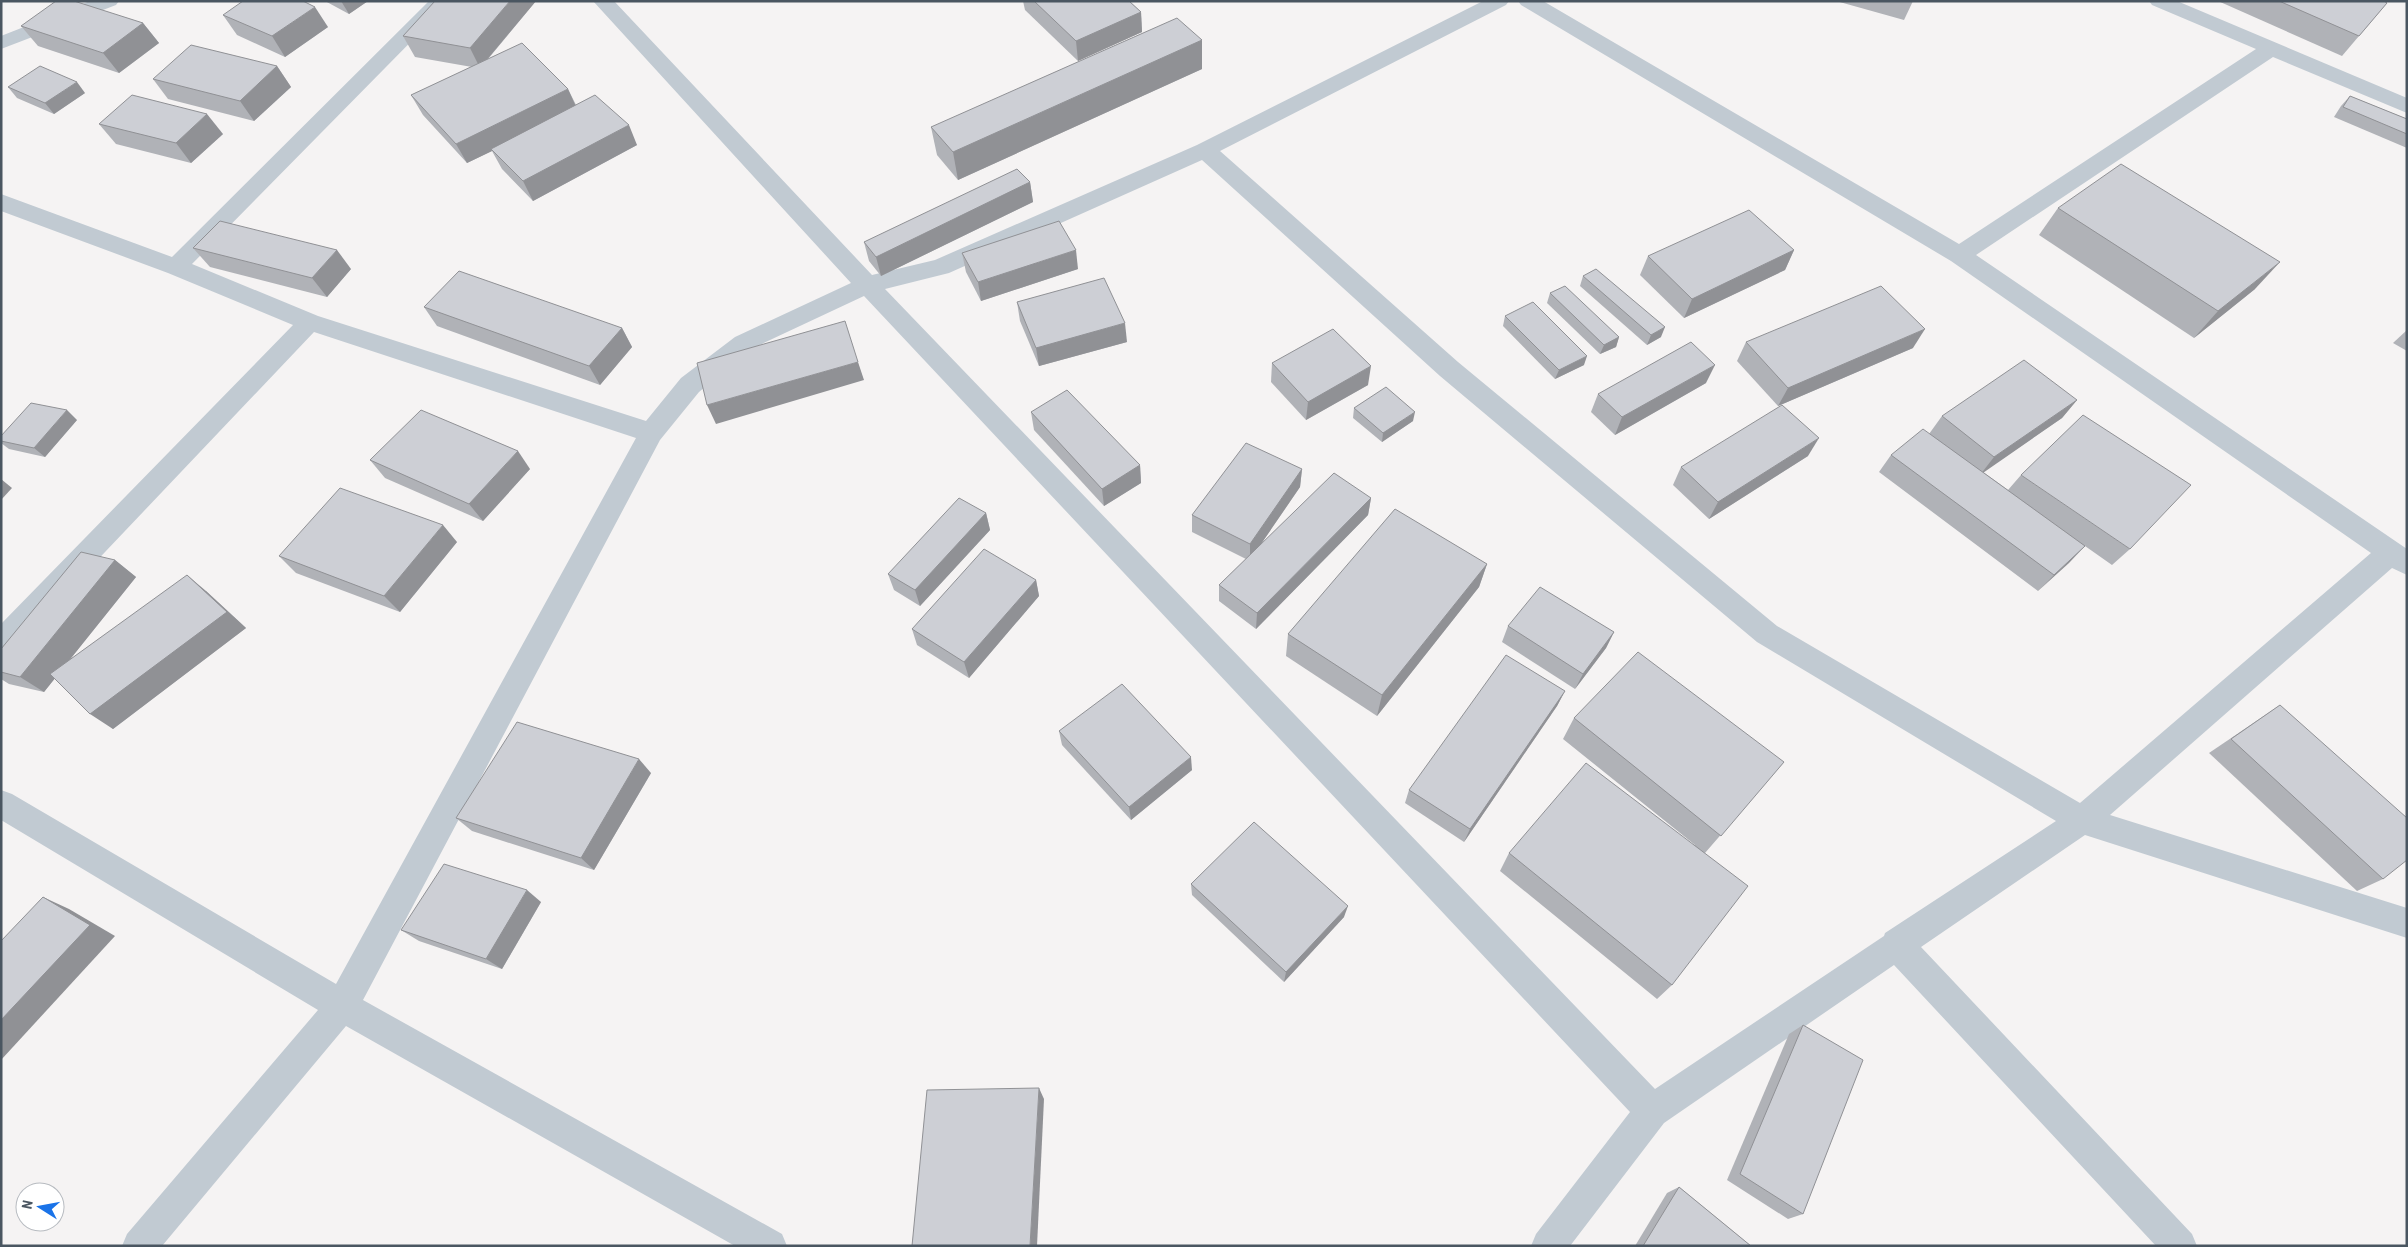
<svg xmlns="http://www.w3.org/2000/svg" width="2408" height="1247" font-family="'Roboto Condensed',sans-serif">
<style>
.lines{fill:none;stroke-linecap:round;stroke-linejoin:round}
.minor{fill:#c1cad2;fill-rule:evenodd}
.wall{fill:#b0b2b7}
.shaded-wall{fill:#909195}
.building{fill:#cdcfd5;stroke:#909195}
</style>
<rect width="100%" height="100%" fill="#f5f3f3"/>
<g class="lines">
<g class="minor">
<path d="M90,1h29l-3,4 -115,44v-13z"/>
<path d="M429,1h22l-259,263 126,52 328,105 35,-43 54,-41 116,-54 -258,-282h21l258,274 63,-15 262,-115 286,-144h26l-3,4 -286,146 238,211 319,264 303,177 291,-250 -420,-292 -430,-256 -3,-4h25l416,243 297,-195 -104,-44 -3,-4h28l230,97v15l-134,-56 -297,198 431,294v26l-15,-7 -282,247 297,93v30l-322,-103 -164,112 271,287 5,12h-41l-262,-281 -230,158 -94,123h-39l5,-12 94,-122 -766,-816 -113,53 -52,43 -39,48 -297,560 419,234 5,12h-52l-389,-220 -184,220h-40l5,-12 191,-224 -317,-190v-30l11,4 324,190 300,-546 -322,-106 -303,319 -10,4v-31l292,-299 -125,-52 -167,-62v-17l171,63zM1202,160l238,216 317,266 299,179 -171,112 -1,3 -229,153 -770,-800 64,-16z"/>
</g>
</g>
<g class="wall">
<path d="M325,1h43l-19,13z"/>
<path d="M536,1l-48,58 80,30 8,16 61,40 -104,56 -31,-32 -10,-18 -25,12 -44,-48 -12,-20 61,-28 -57,-10 -12,-21z"/>
<path d="M1023,1h106l12,11 1,20 -64,29 -53,-51z"/>
<path d="M1836,1h77l-9,19z"/>
<path d="M2218,1h166l3,2 -45,53z"/>
<path d="M223,15l105,12 -43,30 -48,-22z"/>
<path d="M143,23l16,20 -40,30 -81,-27 -17,-20z"/>
<path d="M1202,40v29l-244,111 -21,-25 -6,-28z"/>
<path d="M277,66l14,21 -37,34 -86,-22 -15,-20z"/>
<path d="M8,87l77,6 -31,21 -37,-16z"/>
<path d="M2350,96l57,23v29l-73,-31 7,-11z"/>
<path d="M99,124l124,10 -32,29 -75,-19z"/>
<path d="M1030,182l3,20 -152,74 -12,-15 -5,-19z"/>
<path d="M2058,208l197,81 -61,49 -155,-103z"/>
<path d="M193,248l158,21 -24,28 -117,-30z"/>
<path d="M1794,250l-9,20 -101,48 -44,-43 8,-19z"/>
<path d="M962,253l116,16 -97,32 -15,-29z"/>
<path d="M1583,276l78,61 -14,8 -67,-59z"/>
<path d="M1550,293l69,44 -3,10 -16,7 -53,-51z"/>
<path d="M1017,302l110,40 -88,24 -19,-45z"/>
<path d="M424,307l198,21 10,19 -32,38 -163,-59z"/>
<path d="M1505,316l79,49 -29,14 -52,-53z"/>
<path d="M2407,330v21l-14,-8z"/>
<path d="M1746,342l167,6 -135,58 -41,-45z"/>
<path d="M1272,363l96,22 -62,35 -35,-38z"/>
<path d="M1706,383l-91,52 -24,-23 7,-18z"/>
<path d="M2077,400l-15,18 -79,54 25,18 13,-15 109,74 -18,16 -27,-19 -47,45 -159,-119 12,-17 38,-21 13,-18z"/>
<path d="M1354,408l59,13 -31,21 -29,-24z"/>
<path d="M1031,412l109,53 1,18 -37,23 -70,-76z"/>
<path d="M77,420l-32,37 -36,-8 -8,-6v-7z"/>
<path d="M1808,456l-99,63 -36,-34 8,-18z"/>
<path d="M370,460l160,9 -47,52 -98,-43z"/>
<path d="M1302,469l-2,18 -39,57 110,-46 -3,17 -112,114 -37,-28v-16l27,-26 -54,-27v-17z"/>
<path d="M986,513l4,17 -70,76 -26,-16 -6,-16z"/>
<path d="M457,542l-57,70 -104,-39 -17,-17z"/>
<path d="M115,560l21,17 -66,82 136,-68 40,37 -133,101 -58,-51 -11,14 -35,-8 -8,-5v-30z"/>
<path d="M1487,564l-8,23 -102,129 -91,-60 2,-22z"/>
<path d="M1036,580l3,16 -70,82 -52,-33 -5,-16z"/>
<path d="M1508,626l106,6 -8,16 -31,41 -73,-47z"/>
<path d="M1565,691l-8,15 -93,136 -59,-39 4,-13z"/>
<path d="M2280,705l103,174 -26,12 -148,-138z"/>
<path d="M1574,718l210,44 -79,91 -33,132 -15,14 -157,-128 9,-18 186,-8 -132,-106z"/>
<path d="M1059,731l133,39 -61,50 -69,-75z"/>
<path d="M651,773l-57,97 -122,-39 -16,-13z"/>
<path d="M1191,884l153,33 -60,65 -92,-87z"/>
<path d="M541,902l-39,67 -83,-28 -18,-11z"/>
<path d="M1803,1025v189l-15,5 -61,-39 62,-146z"/>
<path d="M1679,1187l72,59h-116l32,-53z"/>
</g>
<g class="shaded-wall">
<path d="M341,1h27l-19,13z"/>
<path d="M510,1h26l-56,67 -10,-20z"/>
<path d="M315,7l13,20 -43,30 -13,-21z"/>
<path d="M1141,12l1,20 -64,29 -2,-20z"/>
<path d="M143,23l16,20 -40,30 -16,-20z"/>
<path d="M1202,40v29l-244,111 -5,-28z"/>
<path d="M277,66l14,21 -37,34 -14,-20z"/>
<path d="M77,82l8,11 -31,21 -9,-11z"/>
<path d="M568,89l9,20 -86,40 1,2 -25,12 -11,-19z"/>
<path d="M207,114l16,20 -32,29 -15,-20z"/>
<path d="M629,125l8,20 -104,56 -10,-20z"/>
<path d="M1030,182l3,20 -152,74 -5,-19z"/>
<path d="M337,250l14,19 -24,28 -15,-19z"/>
<path d="M1076,250l2,19 -97,32 -3,-19z"/>
<path d="M1794,250l-9,20 -101,48 8,-19z"/>
<path d="M2280,262l-25,27 -61,49 24,-27z"/>
<path d="M1125,323l2,19 -88,24 -3,-18z"/>
<path d="M1665,327l-4,10 -14,8 4,-10z"/>
<path d="M622,328l10,19 -32,38 -11,-19z"/>
<path d="M1925,329l-12,19 -135,58 10,-18z"/>
<path d="M1619,337l-3,10 -16,7 4,-9z"/>
<path d="M1587,356l-3,9 -29,14 4,-9z"/>
<path d="M858,362l6,18 -148,44 -9,-19z"/>
<path d="M1715,365l-9,18 -91,52 7,-18z"/>
<path d="M1371,366l-3,19 -62,35 2,-18z"/>
<path d="M2077,400l-15,18 -82,57 14,-18z"/>
<path d="M67,410l10,10 -32,37 -11,-9z"/>
<path d="M1415,412l-2,9 -31,21 1,-9z"/>
<path d="M1819,438l-11,18 -99,63 9,-17z"/>
<path d="M518,451l12,18 -47,52 -14,-17z"/>
<path d="M1140,465l1,18 -37,23 -2,-17z"/>
<path d="M1302,469l-2,18 -50,73v-16z"/>
<path d="M1,479l11,9 -11,12z"/>
<path d="M1371,498l-3,17 -112,114 1,-16z"/>
<path d="M986,513l4,17 -70,76 -5,-16z"/>
<path d="M443,525l14,17 -57,70 -16,-16z"/>
<path d="M2085,546l-16,17 -31,28 16,-16z"/>
<path d="M115,560l21,17 -92,115 -24,-15z"/>
<path d="M1487,564l-8,23 -102,129 5,-21z"/>
<path d="M187,575l19,16 40,37 -133,101 -23,-15z"/>
<path d="M1036,580l3,16 -70,82 -5,-16z"/>
<path d="M1614,632l-8,16 -31,41 8,-15z"/>
<path d="M1565,691l-8,15 -93,136 6,-13z"/>
<path d="M1191,757l1,13 -61,50 -2,-13z"/>
<path d="M639,759l12,14 -57,97 -13,-12z"/>
<path d="M527,890l14,12 -39,67 -16,-10z"/>
<path d="M43,897l26,12 46,27 -114,124v-40z"/>
<path d="M1348,906l-4,11 -60,65 2,-10z"/>
<path d="M1039,1088l5,11 -7,147h-7z"/>
</g>
<g class="building">
<path d="M56,1h18l69,22 -40,30 -82,-27z"/>
<path d="M243,1h60l12,6 -43,29 -49,-21z"/>
<path d="M435,1h75l-40,47 -67,-12z"/>
<path d="M1034,1h95l12,11 -65,29z"/>
<path d="M2279,1h105l3,2 -28,33z"/>
<path d="M1177,18l25,22 -249,112 -22,-25z"/>
<path d="M522,43l46,46 -112,55 -45,-49z"/>
<path d="M191,45l86,21 -37,35 -87,-22z"/>
<path d="M40,66l37,16 -32,21 -37,-16z"/>
<path d="M132,95l75,19 -31,29 -77,-19z"/>
<path d="M595,95l34,30 -106,56 -32,-32z"/>
<path d="M2350,96l57,23v15l-64,-27z"/>
<path d="M2121,164l159,98 -62,49 -160,-103z"/>
<path d="M1017,169l13,13 -154,75 -12,-15z"/>
<path d="M1749,210l45,40 -102,49 -44,-43z"/>
<path d="M220,221l117,29 -25,28 -119,-30z"/>
<path d="M1059,221l17,29 -98,32 -16,-29z"/>
<path d="M1596,269l69,58 -14,8 -68,-59z"/>
<path d="M459,271l163,57 -33,38 -165,-59z"/>
<path d="M1104,278l21,45 -89,25 -19,-46z"/>
<path d="M1565,286l54,51 -15,8 -54,-52z"/>
<path d="M1881,286l44,43 -137,59 -42,-46z"/>
<path d="M1533,302l54,54 -28,14 -54,-54z"/>
<path d="M845,321l13,41 -151,43 -10,-42z"/>
<path d="M1333,329l38,37 -63,36 -36,-39z"/>
<path d="M1691,342l24,23 -93,52 -24,-23z"/>
<path d="M2024,360l53,40 -83,57 -52,-41z"/>
<path d="M1386,387l29,25 -32,21 -29,-25z"/>
<path d="M1067,390l73,75 -38,24 -71,-77z"/>
<path d="M31,403l36,7 -33,38 -33,-7v-5z"/>
<path d="M1782,405l37,33 -101,64 -37,-35z"/>
<path d="M421,410l97,41 -49,53 -99,-44z"/>
<path d="M2083,415l108,70 -61,64 -109,-74z"/>
<path d="M1923,429l162,117 -31,29 -163,-120z"/>
<path d="M1246,443l56,26 -52,75 -58,-29z"/>
<path d="M1334,473l37,25 -114,115 -38,-28z"/>
<path d="M340,488l103,37 -59,71 -105,-40z"/>
<path d="M959,498l27,15 -71,77 -27,-16z"/>
<path d="M1395,509l92,55 -105,131 -94,-61z"/>
<path d="M984,549l52,31 -72,82 -52,-33z"/>
<path d="M81,552l34,8 -95,117 -19,-5v-23z"/>
<path d="M187,575l40,37 -137,102 -40,-40z"/>
<path d="M1540,587l74,45 -31,42 -75,-48z"/>
<path d="M1638,652l146,110 -63,74 -147,-118z"/>
<path d="M1506,655l59,36 -95,138 -61,-39z"/>
<path d="M1122,684l69,73 -62,50 -70,-76z"/>
<path d="M2280,705l127,113v42l-24,19 -152,-140z"/>
<path d="M517,722l122,37 -58,99 -125,-40z"/>
<path d="M1586,763l162,123 -76,99 -163,-132z"/>
<path d="M1254,822l94,84 -62,66 -95,-88z"/>
<path d="M444,864l83,26 -41,69 -85,-29z"/>
<path d="M43,897l47,28 -89,95v-79z"/>
<path d="M1803,1025l60,35 -60,154 -63,-40z"/>
<path d="M1039,1088l-9,158h-118l15,-156z"/>
<path d="M1679,1187l72,59h-108z"/>
</g>
<rect width="2408" height="1247" fill="none" stroke="#4a5661" stroke-width="5"/>
<g transform="translate(40 1207) rotate(281)"><circle r="24" fill="#ffffff" stroke="#b7bbc0"/>
<path d="M0-4L9 19L0 12L-9 19Z" fill="#1a73e8"/>
<text y="-8" font-size="14" font-weight="bold" text-anchor="middle" fill="#4a5661">N</text>
</g>
</svg>
